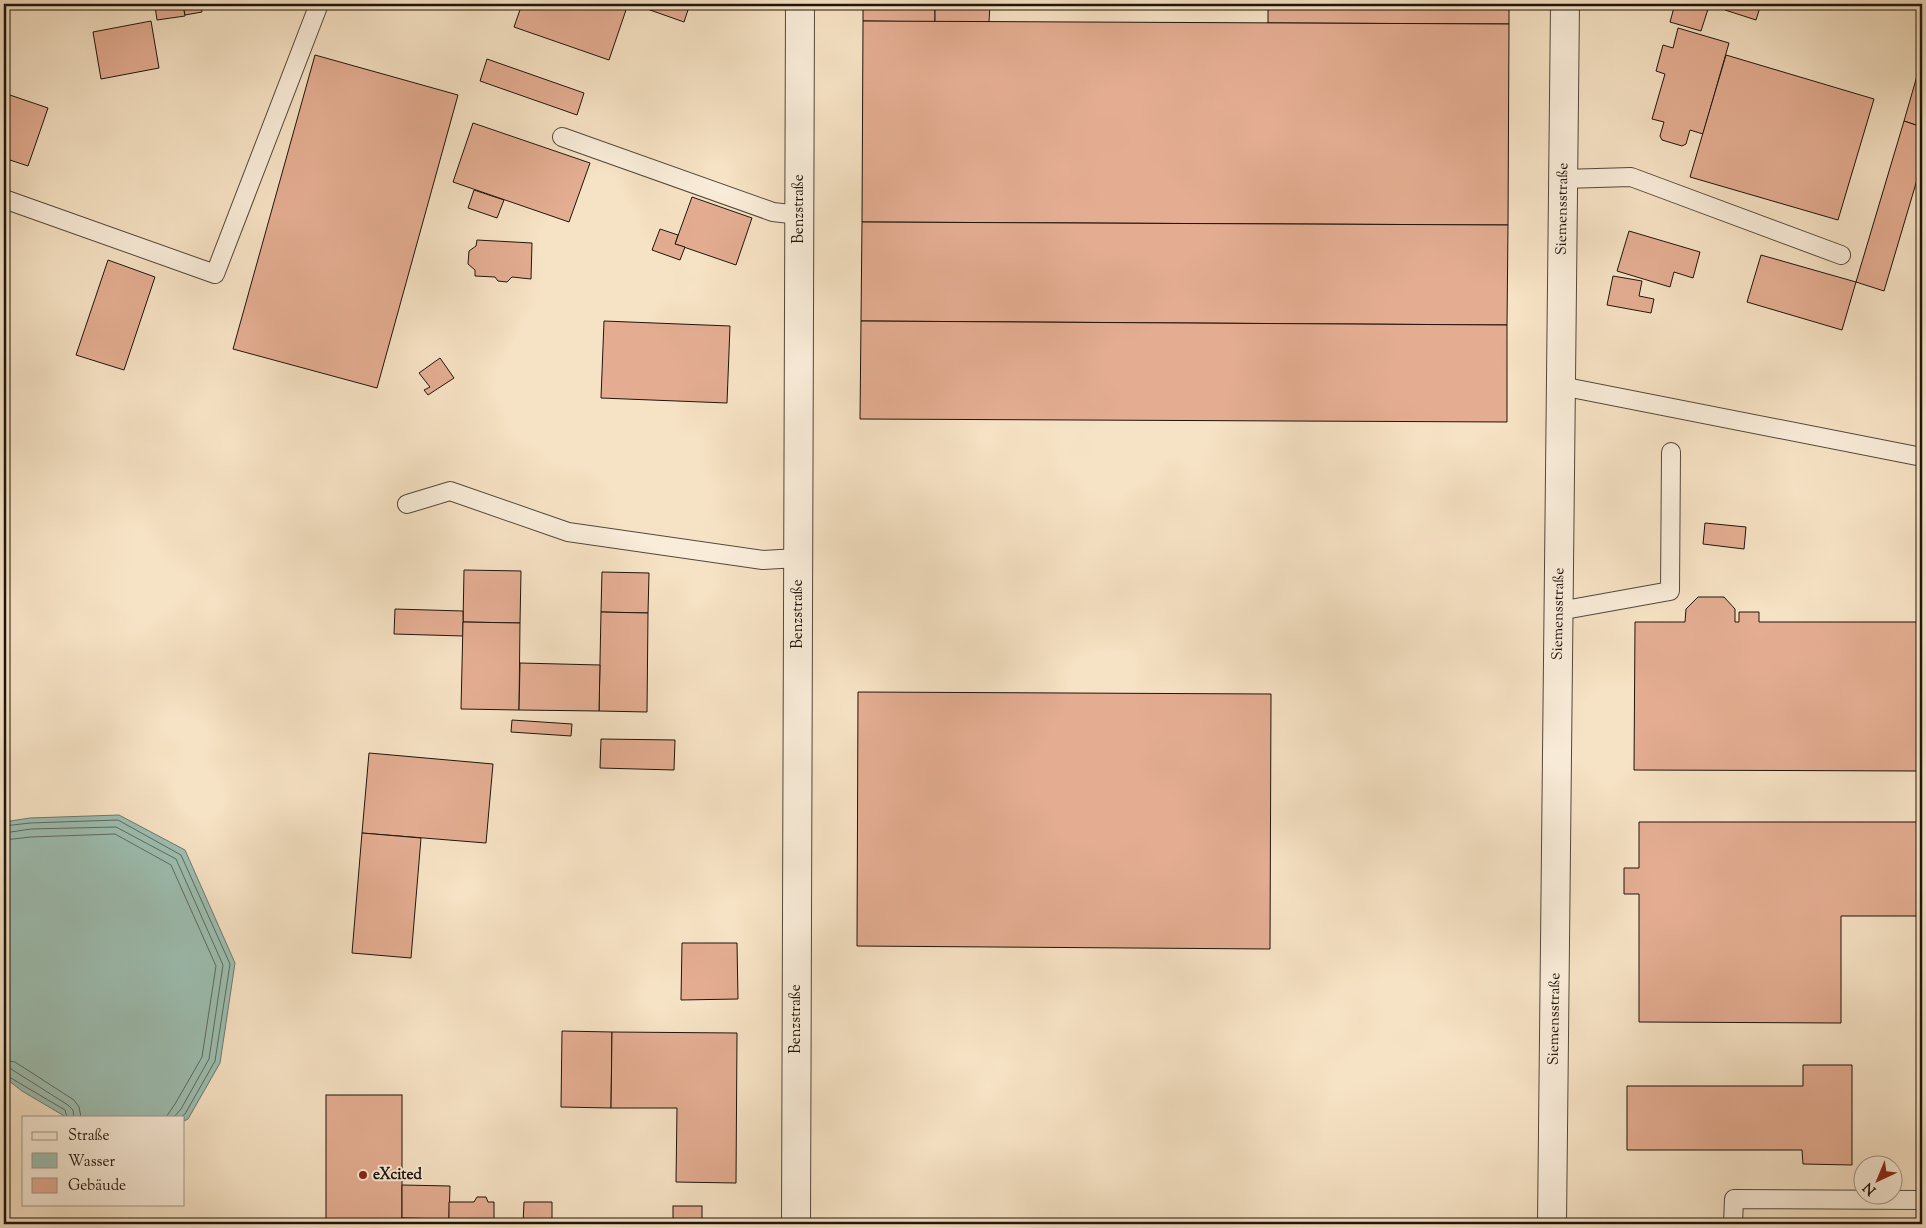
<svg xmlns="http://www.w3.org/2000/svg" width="1926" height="1228" font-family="'Sorts Mill Goudy',serif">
  <rect width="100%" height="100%" fill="#f6e2c4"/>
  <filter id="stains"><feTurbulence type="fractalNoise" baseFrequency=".004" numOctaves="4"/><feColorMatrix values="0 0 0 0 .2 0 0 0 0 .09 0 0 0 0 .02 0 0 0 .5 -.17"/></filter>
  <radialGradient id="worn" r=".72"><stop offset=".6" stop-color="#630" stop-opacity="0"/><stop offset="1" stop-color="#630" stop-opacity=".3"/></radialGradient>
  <polygon fill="#9dbeb1" stroke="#6a7a6f" points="119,815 185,850 235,963 220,1063 188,1119 184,1121 184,1117 66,1117 22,1091 4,1077 4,822 30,818"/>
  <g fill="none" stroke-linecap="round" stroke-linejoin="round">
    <g stroke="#5e6a5e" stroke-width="1">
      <polyline points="4,826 30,823 118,820 181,855 230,964 215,1061 185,1114 181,1117"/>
      <polyline points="4,833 31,829 116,827 176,859 223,965 209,1059 181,1109 174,1117"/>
      <polyline points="4,840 31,837 115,834 171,865 216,966 202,1057 175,1104 166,1117"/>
      <polyline points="4,1060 15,1062 74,1100 79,1107 81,1117"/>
      <polyline points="4,1067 11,1069 68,1105 73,1110 74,1117"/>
      <polyline points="4,1074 65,1110 67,1117"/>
    </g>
  </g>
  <g fill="#e4ad92" stroke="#1e150c">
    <polygon points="171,4 183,4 185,16 157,20 155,6"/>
    <polygon points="183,4 201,4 202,12 185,15"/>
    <polygon points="522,4 628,4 609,60 514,27"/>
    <polygon points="633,4 690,4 684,22"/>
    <polygon points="863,4 935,4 935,22 863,21"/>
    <polygon points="935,4 990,4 989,22 935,22"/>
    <polygon points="1268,4 1509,4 1509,24 1268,23"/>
    <polygon points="1675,4 1709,6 1701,31 1670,22"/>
    <polygon points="1726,4 1761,4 1756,20 1725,10"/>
    <polygon points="151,21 159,68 101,79 93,32"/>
    <polygon points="863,21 1509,24 1508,225 862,222"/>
    <polygon points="1678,28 1729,43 1703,134 1690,130 1686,144 1682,146 1662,140 1660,136 1664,122 1652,119 1665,74 1656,71 1663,45 1673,48"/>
    <polygon points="315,55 458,95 377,388 233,349"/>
    <polygon points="1726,55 1874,99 1838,220 1690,177"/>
    <polygon points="487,59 584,93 577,115 480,81"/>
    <polygon points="1919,69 1922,69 1922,127 1904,121"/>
    <polygon points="4,93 48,108 28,166 4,158"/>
    <polygon points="1904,121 1922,127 1922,163 1884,291 1856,282"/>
    <polygon points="473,123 590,163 569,222 453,182"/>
    <polygon points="474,190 504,200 497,218 468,208"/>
    <polygon points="692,197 752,218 736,265 675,244"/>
    <polygon points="862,222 1508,225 1507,325 861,321"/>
    <polygon points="660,229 678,235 675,244 685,247 680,260 652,250"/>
    <polygon points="1629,231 1700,252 1693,278 1674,272 1670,287 1617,271"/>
    <polygon points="477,240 532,243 531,279 512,277 507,282 498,281 495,277 475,276 475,270 468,264 469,251 476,246"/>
    <polygon points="1761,255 1856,282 1842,330 1747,302"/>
    <polygon points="108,260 155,277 124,370 76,355"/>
    <polygon points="1613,276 1642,281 1639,296 1654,299 1651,313 1607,305"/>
    <polygon points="604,321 730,326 727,403 601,398"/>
    <polygon points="861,321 1507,325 1507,422 860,419"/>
    <polygon points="440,358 454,378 428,395 424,390 430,387 419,373"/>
    <polygon points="1705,523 1746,527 1744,549 1703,544"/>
    <polygon points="464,570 521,571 520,623 463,622"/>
    <polygon points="602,572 649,573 648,613 601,612"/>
    <polygon points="1698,597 1724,597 1735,609 1735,622 1739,622 1739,612 1759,612 1759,622 1922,622 1922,771 1634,770 1635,622 1685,622 1686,609"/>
    <polygon points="395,609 463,611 463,636 394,634"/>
    <polygon points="601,612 648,613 647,712 599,711"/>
    <polygon points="463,622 520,623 519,710 461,709"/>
    <polygon points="520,663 600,665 599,711 519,710"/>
    <polygon points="858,692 1271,694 1270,949 857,946"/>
    <polygon points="512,720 572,724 571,736 511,732"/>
    <polygon points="601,739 675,740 674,770 600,768"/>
    <polygon points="369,753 493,764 486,843 362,833"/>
    <polygon points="1639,822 1922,822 1922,916 1841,916 1841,1023 1639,1022 1639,894 1624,894 1624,868 1639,868"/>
    <polygon points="362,833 421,838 411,958 352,953"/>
    <polygon points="682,943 737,943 738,999 681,1000"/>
    <polygon points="562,1031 612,1032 611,1108 561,1107"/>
    <polygon points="612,1032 737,1033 736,1183 676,1182 677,1108 611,1108"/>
    <polygon points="1803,1065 1852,1065 1852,1165 1803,1164 1802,1150 1627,1150 1627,1086 1803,1086"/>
    <rect x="326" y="1095" width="76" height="129"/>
    <polygon points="402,1185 450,1186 449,1219 402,1218"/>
    <polygon points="477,1197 486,1197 488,1202 494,1202 494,1224 449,1224 449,1202 474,1202"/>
    <polygon points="524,1202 552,1202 552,1224 523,1224"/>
    <rect x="673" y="1206" width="29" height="18"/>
  </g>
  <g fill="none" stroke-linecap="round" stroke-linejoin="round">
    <g stroke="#54483a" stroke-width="20">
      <g id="service">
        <polyline points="562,137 773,212 799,215"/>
        <polyline points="1563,179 1631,177 1841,255"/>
        <polyline points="4,199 215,274 319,4"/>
        <polyline points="1561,386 1922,457"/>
        <polyline points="407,504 450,491 568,532 763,560 798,558"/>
        <polyline points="1559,611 1670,591 1671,452"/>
        <polyline points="1733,1224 1734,1199 1922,1200"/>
      </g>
    </g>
    <g stroke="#54483a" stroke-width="30">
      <g id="minor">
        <polyline points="796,1224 800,4"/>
        <polyline points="1552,1224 1565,4"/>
      </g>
    </g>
    <use href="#service" stroke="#f9ecd9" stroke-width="18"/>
    <use href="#minor" stroke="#f9ecd9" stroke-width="28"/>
  </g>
  <circle fill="#8f2418" stroke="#f9ecd9" stroke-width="2" cx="363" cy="1175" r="5"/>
  <g text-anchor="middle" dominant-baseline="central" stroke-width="4" stroke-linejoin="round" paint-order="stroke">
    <g font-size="15" fill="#1e150c" stroke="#f9ecd9">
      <text transform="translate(799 209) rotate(-90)">Benzstraße</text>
      <text transform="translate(1563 209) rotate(-89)">Siemensstraße</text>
      <text transform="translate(798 614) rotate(-90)">Benzstraße</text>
      <text transform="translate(1559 614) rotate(-89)">Siemensstraße</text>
      <text transform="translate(796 1019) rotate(-90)">Benzstraße</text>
      <text transform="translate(1555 1019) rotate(-89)">Siemensstraße</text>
    </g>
    <g font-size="15" font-weight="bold" fill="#1e150c" stroke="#f9ecd9" text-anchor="start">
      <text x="373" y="1175">eXcited</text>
    </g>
  </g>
  <rect width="1926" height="1228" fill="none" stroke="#f6e2c4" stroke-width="20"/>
  <rect x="5" y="5" width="1916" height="1218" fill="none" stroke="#1e150c" stroke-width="2.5"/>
  <rect x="10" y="10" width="1906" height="1208" fill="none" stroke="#1e150c"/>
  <rect x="22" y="1116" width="162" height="90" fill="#f9ecd9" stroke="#a19687"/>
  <rect x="32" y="1132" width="25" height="8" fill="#f9ecd9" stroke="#a19687"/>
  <text x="68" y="1140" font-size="15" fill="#1e150c">Straße</text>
  <rect x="32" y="1153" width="25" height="15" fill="#9dbeb1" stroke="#a19687"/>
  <text x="68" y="1166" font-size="15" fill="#1e150c">Wasser</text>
  <rect x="32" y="1178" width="25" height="15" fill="#e4ad92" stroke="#a19687"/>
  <text x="68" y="1190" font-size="15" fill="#1e150c">Gebäude</text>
  <g transform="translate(1878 1180) rotate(224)"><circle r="24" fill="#f9ecd9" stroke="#a19687"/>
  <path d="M0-4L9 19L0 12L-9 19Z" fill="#8f2418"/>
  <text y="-8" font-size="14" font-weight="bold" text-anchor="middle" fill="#1e150c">N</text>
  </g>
  <rect width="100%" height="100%" filter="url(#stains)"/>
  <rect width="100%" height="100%" fill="url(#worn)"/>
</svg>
